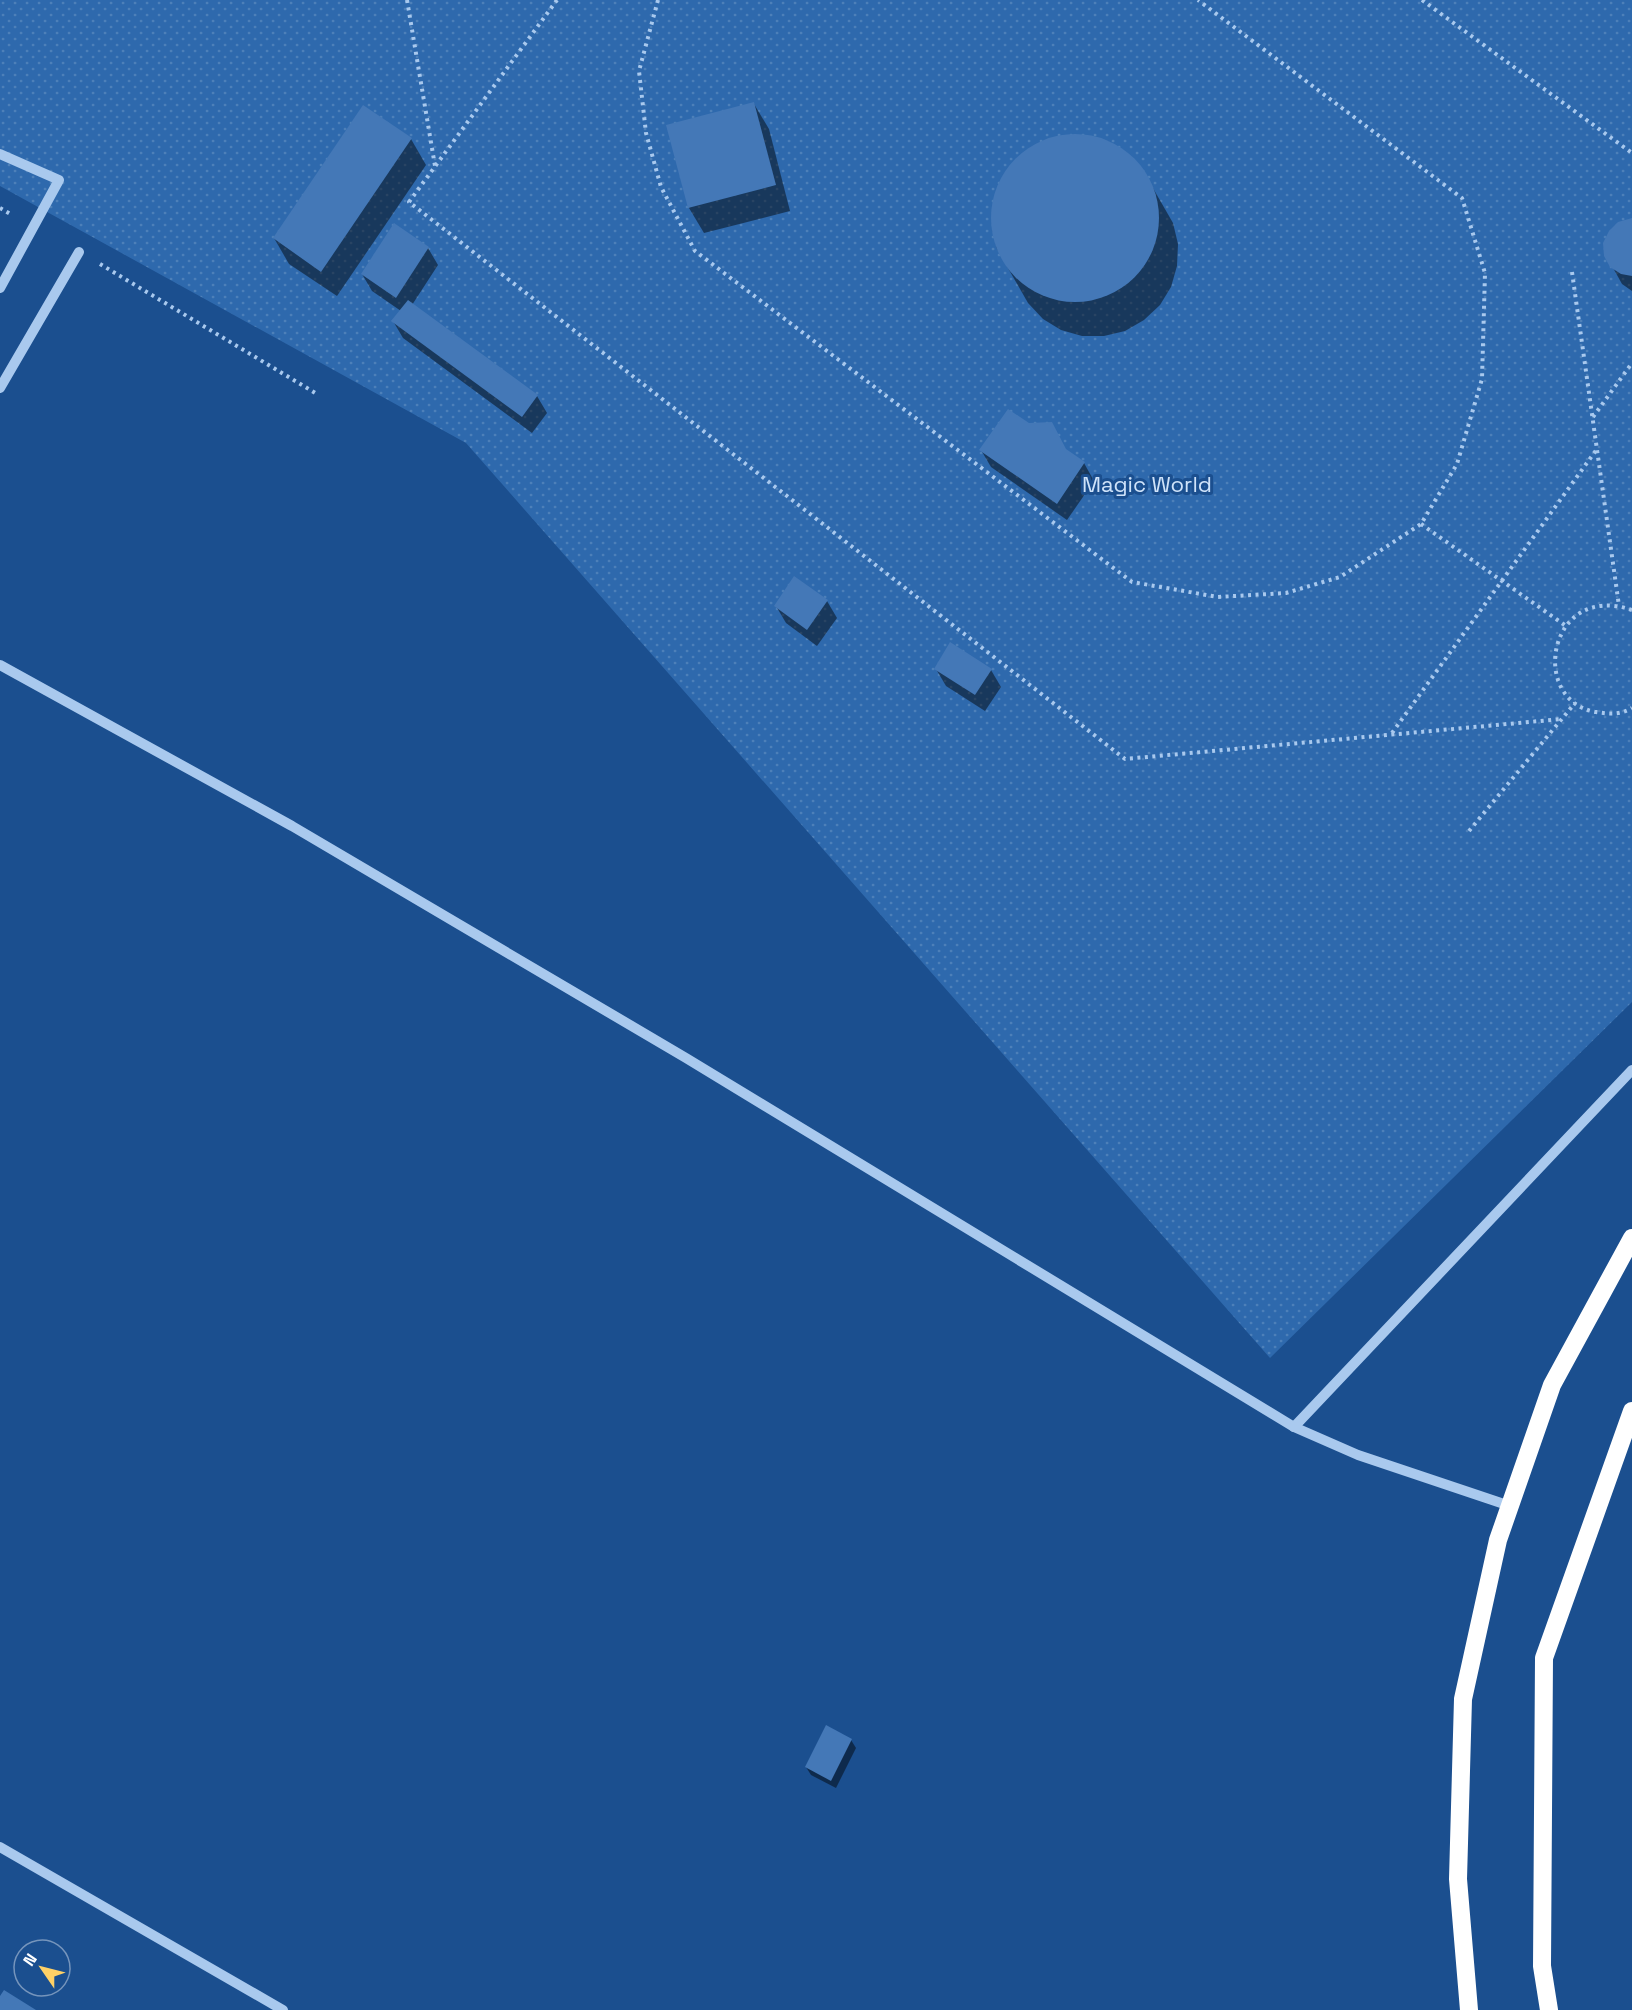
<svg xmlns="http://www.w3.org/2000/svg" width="1632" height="2010" font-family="'Space Grotesk',sans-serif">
  <defs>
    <pattern id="park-dots" width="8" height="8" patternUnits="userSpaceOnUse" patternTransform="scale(1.5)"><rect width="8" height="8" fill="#2e69ad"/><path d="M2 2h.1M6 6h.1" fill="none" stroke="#4d80b9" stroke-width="1.8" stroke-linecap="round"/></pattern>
  </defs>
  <rect width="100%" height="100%" fill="#1b4f8f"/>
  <polygon fill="url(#park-dots)" points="0,0 1632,0 1632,1002 1270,1358 466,443 0,186"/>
  <g fill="#0007">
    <polygon points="754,104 769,129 790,211 704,233 689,208"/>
    <polygon points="1066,136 1088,136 1109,142 1127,153 1142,169 1173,223 1178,244 1177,266 1171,287 1160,305 1144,320 1125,331 1104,336 1082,336 1061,330 1043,319 1028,303 997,249 992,228 993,206 999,185 1010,166 1026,151 1045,141"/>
    <polygon points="411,139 426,165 337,296 289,264 274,238"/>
    <polygon points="1632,220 1632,291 1622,284 1612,266"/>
    <polygon points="428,248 438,265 412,305 537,396 547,413 532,433 403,338 393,321 401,311 372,291 362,274"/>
    <polygon points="1029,425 1084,463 1094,481 1067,520 991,467 981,450"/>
    <polygon points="827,601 837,618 817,646 786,623 776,606"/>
    <polygon points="936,669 991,670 1001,687 985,711 946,686"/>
    <polygon points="851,1740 856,1748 836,1788 811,1775 806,1767"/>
  </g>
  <g fill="#4478b7">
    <polygon points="754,102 776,185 688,208 666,125"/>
    <polygon points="363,105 412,138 321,272 273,238"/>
    <circle cx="1075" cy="218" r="84"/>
    <polygon points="1632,218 1632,276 1621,274 1610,267 1604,256 1603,243 1609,231 1618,222"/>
    <polygon points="394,223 429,247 396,298 361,274"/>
    <polygon points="408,300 538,395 522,417 391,321"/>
    <polygon points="1008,409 1029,423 1052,422 1066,449 1085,462 1057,504 979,450"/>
    <polygon points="794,576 828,600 807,630 774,606"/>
    <polygon points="950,642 992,669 975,695 934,669"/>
    <polygon points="826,1725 852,1739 831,1781 805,1767"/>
    <polygon points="4,1990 36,2010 0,2010 0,1996"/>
  </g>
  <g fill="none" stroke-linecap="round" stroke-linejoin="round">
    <g stroke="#a9c9ee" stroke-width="4" stroke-dasharray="3 4.5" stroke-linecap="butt">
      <polyline points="407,0 435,166"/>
      <polyline points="557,0 409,202 1125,759 1562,719"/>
      <polyline points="658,0 639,71 646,133 661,187 695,251 1132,582 1218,597 1286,593 1340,577 1421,524 1457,464 1482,379 1485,273 1462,198 1198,0"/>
      <polyline points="1422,0 1632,153"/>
      <polyline points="0,208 12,215"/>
      <polyline points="100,264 317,394"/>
      <polyline points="1572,272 1619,606"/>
      <polyline points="1593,417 1632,363"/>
      <polyline points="1421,524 1566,626"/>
      <path d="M1632,610C1548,581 1528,701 1596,712C1609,714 1620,715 1632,708"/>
      <polyline points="1392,733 1597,449"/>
      <polyline points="1469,831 1575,703"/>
    </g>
    <g stroke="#a9c9ee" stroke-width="10">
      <polyline points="0,154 59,180 0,288"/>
      <polyline points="0,388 79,252"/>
      <polyline points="0,665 292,826 686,1058 1294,1427 1358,1455 1510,1506"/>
      <polyline points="1294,1427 1632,1070"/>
      <polyline points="0,1847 283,2010"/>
    </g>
    <g stroke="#fff" stroke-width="18">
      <polyline points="1469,2010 1458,1879 1463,1699 1498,1540 1552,1385 1632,1238"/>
      <polyline points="1549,2010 1542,1966 1544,1658 1632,1411"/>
    </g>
  </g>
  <g text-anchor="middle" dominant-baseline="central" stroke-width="6" stroke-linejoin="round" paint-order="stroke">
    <g font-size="22" fill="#cfe3fa" stroke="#1b4f8f">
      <text x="1147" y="484">Magic World</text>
    </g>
  </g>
  <g transform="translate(42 1968) rotate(305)"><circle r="28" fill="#1b4f8f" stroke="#7695bc" stroke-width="1.5"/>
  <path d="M0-4.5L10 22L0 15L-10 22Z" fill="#ffd166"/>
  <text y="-9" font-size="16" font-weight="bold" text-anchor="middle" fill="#ffffff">N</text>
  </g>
</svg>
